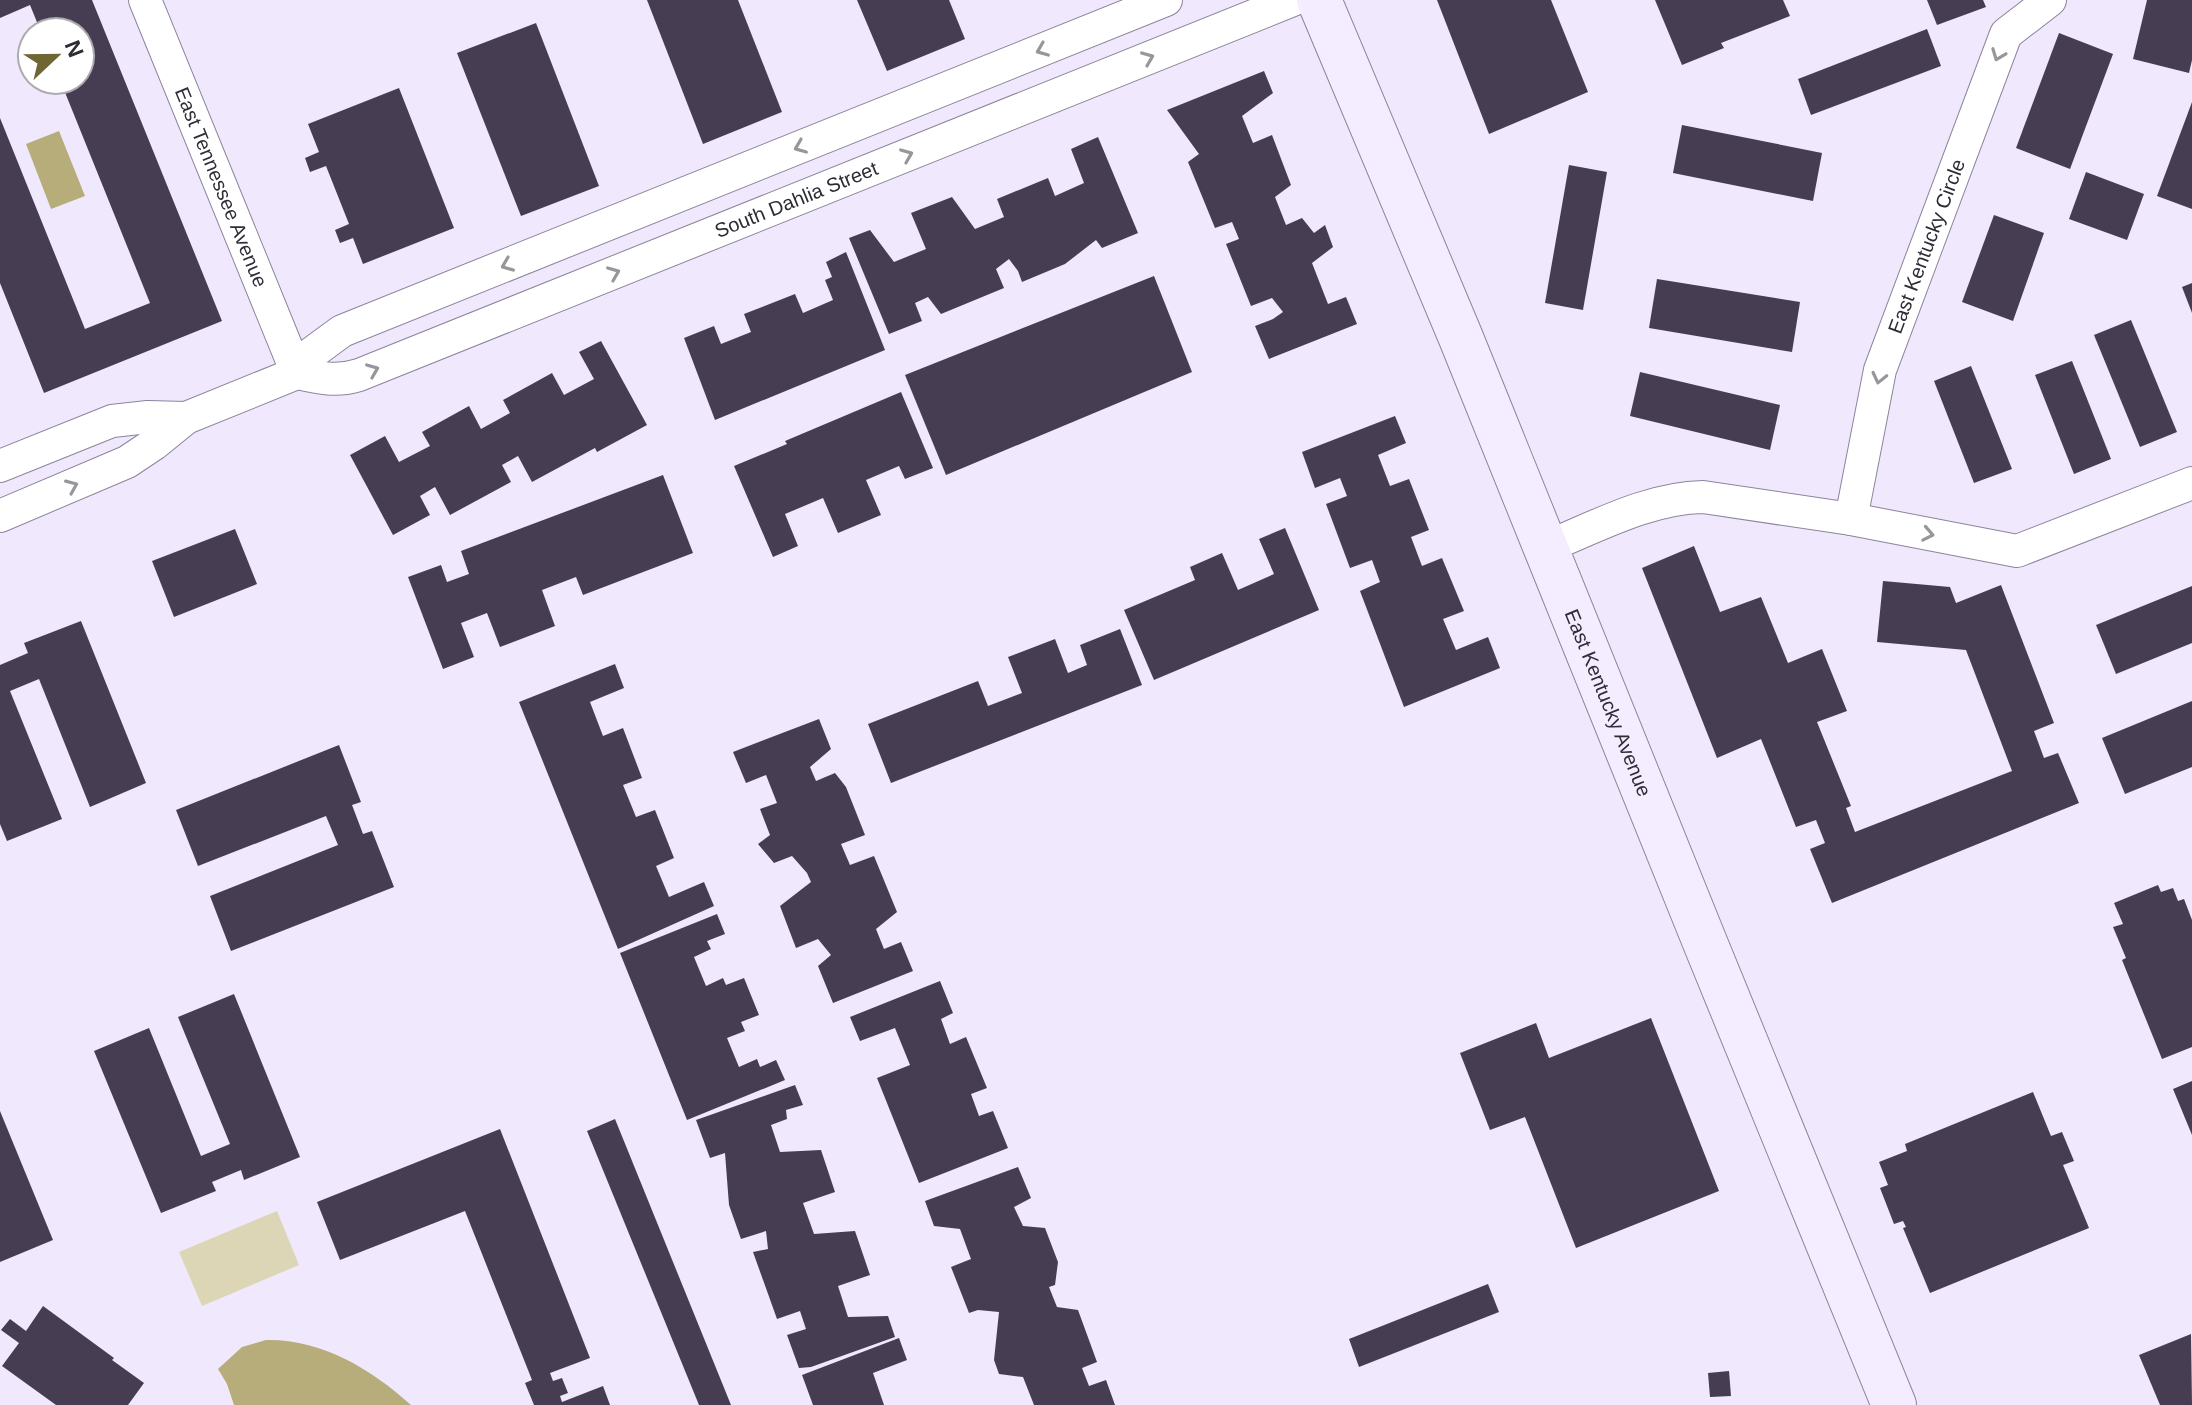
<svg xmlns="http://www.w3.org/2000/svg" width="2192" height="1405" font-family="Helvetica,sans-serif">
  <rect width="100%" height="100%" fill="#f0e8fd"/>
  <polygon fill="#dcd6b7" points="277,1211 299,1265 202,1306 179,1252"/>
  <g fill="#b6ad7b">
    <polygon points="59,131 85,196 51,209 26,144"/>
    <path d="M266,1340C322,1339 371,1369 411,1405H234L227,1384L218,1369L242,1347Z"/>
  </g>
  <g fill="#463d52">
    <polygon points="0,0 92,0 222,321 44,393 0,283 0,118 85,329 150,303 60,80 80,80 80,32 41,32 30,5 0,18"/>
    <polygon points="647,0 738,0 782,112 703,144"/>
    <polygon points="857,0 949,0 965,39 887,71"/>
    <polygon points="1437,0 1551,0 1588,92 1489,134"/>
    <polygon points="1655,0 1783,0 1790,16 1721,43 1724,48 1682,65"/>
    <polygon points="1927,0 1983,0 1986,7 1937,25"/>
    <polygon points="2147,0 2192,0 2192,60 2189,73 2133,59"/>
    <polygon points="536,23 599,186 521,216 457,53"/>
    <polygon points="1927,29 1941,66 1811,115 1798,79"/>
    <polygon points="2059,33 2113,54 2070,169 2016,148"/>
    <polygon points="1264,71 1273,93 1242,116 1253,143 1272,135 1291,185 1275,197 1286,225 1302,218 1314,233 1325,225 1333,247 1312,263 1328,304 1346,297 1357,324 1269,359 1255,326 1273,319 1283,312 1272,298 1251,306 1226,244 1239,239 1232,222 1215,228 1188,162 1199,154 1167,110"/>
    <polygon points="399,88 454,228 363,264 353,238 340,243 335,230 349,224 326,166 310,172 305,158 319,152 308,124"/>
    <polygon points="2192,102 2192,209 2157,196"/>
    <polygon points="1682,125 1822,153 1813,201 1673,173"/>
    <polygon points="1098,137 1138,233 1102,248 1096,240 1065,264 1022,282 1018,271 1009,259 996,269 1004,288 941,314 928,297 915,303 922,321 889,334 849,238 870,230 894,262 926,249 911,213 952,197 975,229 1004,217 997,199 1048,178 1055,196 1084,183 1071,149"/>
    <polygon points="1569,165 1607,172 1583,310 1545,303"/>
    <polygon points="2086,172 2144,194 2127,240 2069,219"/>
    <polygon points="1994,215 2044,233 2013,321 1962,302"/>
    <polygon points="846,252 885,350 715,420 684,338 714,326 721,344 751,332 744,314 795,294 803,313 833,300 825,280 832,277 826,262"/>
    <polygon points="1154,276 1192,372 946,475 905,375"/>
    <polygon points="1657,279 1800,302 1792,352 1649,328"/>
    <polygon points="2192,283 2192,313 2182,287"/>
    <polygon points="2131,320 2177,432 2140,447 2094,335"/>
    <polygon points="601,341 647,425 597,452 595,448 532,482 518,456 502,465 511,482 450,515 435,487 420,496 430,515 393,535 350,455 385,436 399,462 430,446 422,432 469,406 481,429 510,413 503,400 552,373 564,395 594,379 579,352"/>
    <polygon points="2072,361 2111,459 2074,474 2035,375"/>
    <polygon points="1971,366 2012,469 1974,483 1934,381"/>
    <polygon points="1640,372 1780,405 1770,450 1630,416"/>
    <polygon points="901,392 933,468 905,479 899,466 866,480 881,515 838,533 823,498 785,514 798,546 773,557 734,466 787,444 785,441"/>
    <polygon points="1395,416 1406,443 1378,455 1390,486 1409,479 1429,530 1411,537 1422,566 1442,558 1464,611 1443,619 1456,650 1488,637 1500,668 1404,707 1360,591 1380,582 1372,560 1350,568 1326,504 1347,496 1340,478 1315,488 1302,452"/>
    <polygon points="663,475 693,553 583,595 576,577 542,590 555,626 500,647 487,613 461,623 474,657 443,669 408,577 441,565 447,582 469,574 461,551"/>
    <polygon points="1285,528 1319,610 1154,680 1124,610 1195,580 1190,567 1222,553 1238,590 1274,574 1259,539"/>
    <polygon points="235,529 257,584 174,617 152,561"/>
    <polygon points="1694,546 1720,612 1761,597 1788,663 1822,649 1847,711 1817,722 1851,806 1846,808 1855,832 2012,771 1966,650 1877,642 1883,581 1950,587 1956,603 2001,585 2054,723 2034,731 2044,758 2058,753 2079,803 1832,903 1810,849 1825,843 1816,820 1796,827 1761,739 1717,758 1642,568"/>
    <polygon points="2192,586 2192,643 2116,674 2096,625"/>
    <polygon points="81,621 146,783 90,807 39,679 10,691 62,819 7,841 0,824 0,665 28,653 24,643"/>
    <polygon points="1120,629 1142,685 891,783 868,724 978,681 988,706 1022,693 1008,657 1055,639 1068,673 1087,665 1080,645"/>
    <polygon points="615,664 624,688 590,702 603,736 623,728 642,778 623,785 636,817 655,810 674,858 656,866 669,897 704,882 714,906 618,949 519,702"/>
    <polygon points="2192,701 2192,767 2125,794 2102,738"/>
    <polygon points="819,719 831,749 810,767 816,781 835,773 846,787 865,835 841,844 850,865 874,856 897,912 876,929 884,949 901,942 913,971 833,1003 818,966 831,955 818,939 796,948 780,906 811,882 807,873 792,856 774,863 758,844 770,835 760,809 777,803 766,775 746,783 733,752"/>
    <polygon points="339,745 361,802 352,805 363,834 372,831 394,887 231,951 210,896 338,845 326,816 198,866 176,810"/>
    <polygon points="2158,885 2161,892 2173,888 2178,901 2184,899 2192,920 2192,1047 2162,1059 2122,960 2126,958 2113,927 2123,924 2114,903"/>
    <polygon points="717,914 725,934 707,941 711,949 694,957 706,986 723,978 726,985 744,978 759,1015 741,1022 745,1031 727,1038 739,1067 757,1059 760,1067 776,1060 785,1080 687,1120 620,953"/>
    <polygon points="940,981 953,1013 941,1019 950,1044 966,1037 987,1088 971,1094 979,1116 993,1111 1008,1148 919,1183 877,1078 910,1065 895,1028 860,1041 850,1017"/>
    <polygon points="234,994 300,1157 244,1180 241,1170 212,1182 216,1191 161,1213 94,1051 149,1028 201,1156 230,1144 178,1017"/>
    <polygon points="1651,1018 1719,1191 1576,1248 1525,1117 1490,1130 1460,1053 1536,1023 1549,1058"/>
    <polygon points="2192,1081 2192,1135 2173,1089"/>
    <polygon points="795,1085 803,1105 786,1110 787,1119 771,1125 780,1152 821,1150 835,1192 803,1203 814,1234 855,1231 870,1275 838,1286 848,1317 888,1316 895,1337 811,1367 799,1368 787,1335 806,1329 800,1311 777,1319 753,1252 768,1249 766,1231 741,1239 729,1205 725,1153 710,1158 696,1120"/>
    <polygon points="2033,1092 2051,1136 2062,1132 2074,1161 2063,1165 2089,1228 1930,1293 1903,1228 1906,1227 1903,1221 1894,1224 1880,1188 1888,1185 1879,1162 1907,1151 1905,1144"/>
    <polygon points="0,1111 53,1240 0,1262"/>
    <polygon points="615,1119 731,1405 699,1405 587,1131"/>
    <polygon points="500,1129 590,1358 550,1373 553,1381 562,1378 568,1393 560,1396 562,1402 603,1386 610,1405 534,1405 525,1383 532,1380 465,1211 340,1260 317,1202"/>
    <polygon points="1018,1167 1031,1198 1014,1207 1023,1226 1045,1228 1058,1262 1055,1285 1049,1287 1057,1307 1078,1310 1097,1362 1082,1368 1089,1386 1106,1380 1115,1405 1034,1405 1023,1377 999,1374 994,1360 999,1312 978,1310 969,1313 951,1267 971,1259 960,1229 934,1226 925,1201"/>
    <polygon points="1488,1284 1499,1312 1359,1367 1349,1339"/>
    <polygon points="43,1306 114,1358 112,1360 144,1383 128,1405 56,1405 2,1366 19,1343 1,1330 10,1319 26,1331"/>
    <polygon points="2191,1334 2192,1405 2160,1405 2139,1355"/>
    <polygon points="899,1338 907,1360 873,1373 884,1405 813,1405 802,1375"/>
    <polygon points="1729,1371 1731,1396 1710,1397 1708,1373"/>
  </g>
  <g fill="none" stroke-linecap="round" stroke-linejoin="round">
    <g stroke="#8d849c" stroke-width="34">
      <g id="street">
        <path id="s1" d="M145,0L297,373"/>
        <path id="s2" d="M297,373C319,378 337,382 359,375L1293,0"/>
        <polyline points="0,466 112,421 148,417 186,418"/>
        <polyline points="0,516 127,462 154,444 186,418 297,373 312,353 342,331 1166,0"/>
        <path id="s3" d="M1851,519L1880,370L2006,34L2050,0"/>
        <path d="M1546,547C1596,527 1648,498 1703,497L1851,519L2017,551L2192,483"/>
      </g>
    </g>
    <g stroke="#8d849c" stroke-width="46">
      <g id="secondary">
        <path id="s4" d="M1319,0L1461,338L1704,940L1894,1405"/>
      </g>
    </g>
    <use href="#street" stroke="#fff" stroke-width="32"/>
    <use href="#secondary" stroke="#f4ecff" stroke-width="44"/>
  </g>
  <defs><path id="oneway-chevron" d="M-2-3.5L2.5 0L-2 3.5" fill="none" stroke-width="1.6" stroke-linecap="round" stroke-linejoin="round" transform="scale(2)"/></defs>
  <g stroke="#98969a">
    <use href="#oneway-chevron" transform="translate(1042 50) rotate(158)"/>
    <use href="#oneway-chevron" transform="translate(1998 55) rotate(111)"/>
    <use href="#oneway-chevron" transform="translate(1148 58) rotate(-22)"/>
    <use href="#oneway-chevron" transform="translate(800 147) rotate(158)"/>
    <use href="#oneway-chevron" transform="translate(907 155) rotate(-22)"/>
    <use href="#oneway-chevron" transform="translate(507 265) rotate(158)"/>
    <use href="#oneway-chevron" transform="translate(614 273) rotate(-22)"/>
    <use href="#oneway-chevron" transform="translate(373 370) rotate(-22)"/>
    <use href="#oneway-chevron" transform="translate(1879 378) rotate(103)"/>
    <use href="#oneway-chevron" transform="translate(72 486) rotate(-23)"/>
    <use href="#oneway-chevron" transform="translate(1928 534) rotate(11)"/>
  </g>
  <g text-anchor="middle" dominant-baseline="central" stroke-width="8" stroke-linejoin="round" paint-order="stroke">
    <g font-size="20" fill="#302c36" stroke="#fff">
      <text stroke="none"><textPath href="#s1" startOffset="202">East Tennessee Avenue</textPath></text>
      <text stroke="none"><textPath href="#s2" startOffset="534">South Dahlia Street</textPath></text>
      <text stroke="none"><textPath href="#s3" startOffset="284">East Kentucky Circle</textPath></text>
      <text stroke="none"><textPath href="#s4" startOffset="760">East Kentucky Avenue</textPath></text>
    </g>
  </g>
  <g transform="translate(56 56) rotate(68)"><circle r="38" fill="#ffffff" stroke="#acabaf" stroke-width="2"/>
  <path d="M0-6L14 30L0 20L-14 30Z" fill="#706633"/>
  <text y="-12" font-size="22" font-weight="bold" text-anchor="middle" fill="#302c36">N</text>
  </g>
</svg>
